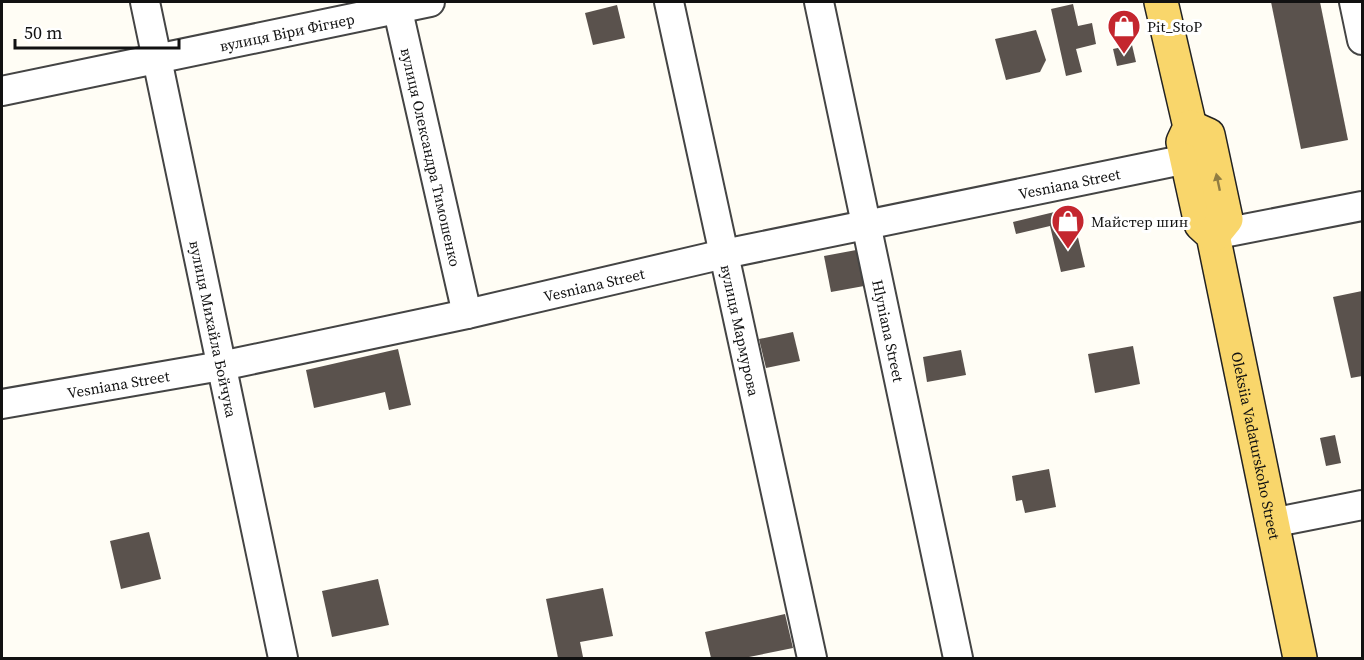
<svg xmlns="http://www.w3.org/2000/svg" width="1364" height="660" font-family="'Source Serif 4',serif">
  <rect width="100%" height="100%" fill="#fffdf5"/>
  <g fill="#5a524d">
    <polygon points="1271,2 1320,2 1348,140 1301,149"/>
    <polygon points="1073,4 1078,26 1092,23 1096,44 1076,49 1082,72 1066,76 1051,9"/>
    <polygon points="617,5 625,38 593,45 585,13"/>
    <polygon points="1036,30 1046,60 1040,72 1006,80 995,39"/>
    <polygon points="1132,45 1136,62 1117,66 1113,49"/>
    <polygon points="1071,208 1085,267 1061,272 1050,226 1016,234 1013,222"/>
    <polygon points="867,248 875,284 831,292 824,256"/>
    <polygon points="1362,291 1362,376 1351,378 1333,297"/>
    <polygon points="793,332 800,361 766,368 759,339"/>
    <polygon points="1133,346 1140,384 1095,393 1088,354"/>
    <polygon points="398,349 411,405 389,410 385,392 314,408 306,370"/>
    <polygon points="961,350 966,375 927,382 923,357"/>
    <polygon points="1335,435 1341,463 1326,466 1320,438"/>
    <polygon points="1049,469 1056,507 1025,513 1022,500 1016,501 1012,476"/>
    <polygon points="149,532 161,579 121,589 110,541"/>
    <polygon points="378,579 389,625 332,637 322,591"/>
    <polygon points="603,588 613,636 580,642 583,657 558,658 546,599"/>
    <polygon points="785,614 793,648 744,658 711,658 705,632"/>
  </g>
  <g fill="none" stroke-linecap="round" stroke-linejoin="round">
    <g stroke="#444" stroke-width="32">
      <g id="minor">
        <path id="s1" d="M145,2L283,658"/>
        <path id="s2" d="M396,2L467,314"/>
        <path id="s3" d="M669,2L812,658"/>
        <path id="s4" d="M819,2L958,658"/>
        <polyline points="1354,2 1362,40"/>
        <path id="s5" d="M2,91L430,2"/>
        <polyline points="1213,235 1362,206"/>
        <path id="s6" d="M2,404L221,366L467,314L724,254L1187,159"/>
        <polyline points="1271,523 1362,505"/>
      </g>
    </g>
    <g stroke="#222" stroke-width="36">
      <g id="major">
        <path id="s7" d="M1161,2L1190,127L1183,142L1201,224L1213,235L1300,658"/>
        <polyline points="1190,127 1208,135 1226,219 1213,235"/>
      </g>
    </g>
    <use href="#minor" stroke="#fff" stroke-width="28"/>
    <use href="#major" stroke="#f9d66b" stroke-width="33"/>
  </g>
  <defs><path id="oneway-solid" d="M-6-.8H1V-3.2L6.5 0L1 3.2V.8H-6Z" transform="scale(1.5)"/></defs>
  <use fill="#917d42" href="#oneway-solid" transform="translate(1218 182) rotate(-102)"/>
  <defs>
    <g id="shop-pin" transform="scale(1.725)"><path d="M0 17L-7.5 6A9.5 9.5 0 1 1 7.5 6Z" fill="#c4262e" stroke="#fff"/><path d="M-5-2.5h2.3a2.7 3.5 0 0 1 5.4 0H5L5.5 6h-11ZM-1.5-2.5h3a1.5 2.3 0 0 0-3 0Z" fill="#fff"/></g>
  </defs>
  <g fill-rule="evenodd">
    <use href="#shop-pin" x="1124" y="26"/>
    <use href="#shop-pin" x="1068" y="221"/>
  </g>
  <g text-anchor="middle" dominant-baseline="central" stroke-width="6" stroke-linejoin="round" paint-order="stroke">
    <g font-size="15" fill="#111" stroke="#fff" text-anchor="start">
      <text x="1147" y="26">Pit_StoP</text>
      <text x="1091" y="221">Майстер шин</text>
    </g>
    <g font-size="15" fill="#111" stroke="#fff">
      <text stroke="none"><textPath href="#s5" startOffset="291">вулиця Віри Фігнер</textPath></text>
      <text stroke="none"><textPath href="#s2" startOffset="159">вулиця Олександра Тимошенко</textPath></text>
      <text stroke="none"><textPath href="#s6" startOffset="1090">Vesniana Street</textPath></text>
      <text stroke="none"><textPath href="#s6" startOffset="604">Vesniana Street</textPath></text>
      <text stroke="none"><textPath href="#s1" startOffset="334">вулиця Михайла Бойчука</textPath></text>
      <text stroke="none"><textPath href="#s3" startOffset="336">вулиця Мармурова</textPath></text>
      <text stroke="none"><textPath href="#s4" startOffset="336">Hlyniana Street</textPath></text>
      <text stroke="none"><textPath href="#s6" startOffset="118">Vesniana Street</textPath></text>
      <text stroke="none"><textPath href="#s7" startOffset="460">Oleksiia Vadaturskoho Street</textPath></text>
    </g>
  </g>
  <rect width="1364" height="660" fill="none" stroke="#111111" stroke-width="6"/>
  <path d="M15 39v9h164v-9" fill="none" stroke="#111111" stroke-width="3"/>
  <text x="24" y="39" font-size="18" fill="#111111" stroke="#ffffff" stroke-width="4.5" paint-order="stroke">50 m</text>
</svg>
